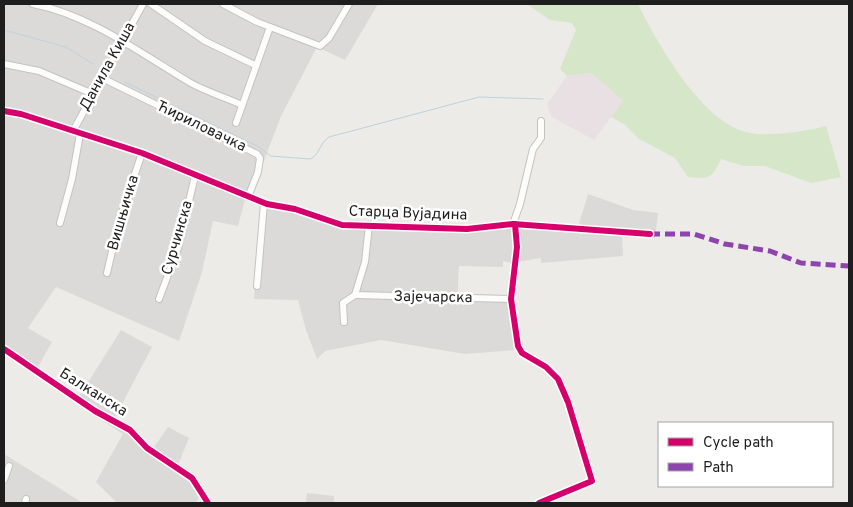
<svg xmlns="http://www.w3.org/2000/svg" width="853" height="507" font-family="Overpass,sans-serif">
  <rect width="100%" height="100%" fill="#ecebe7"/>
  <g fill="#dbdad8">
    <polygon points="4,4 378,4 345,60 317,47 281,116 251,195 346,227 477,226 515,222 545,222 578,227 588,194 633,210 658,213 655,238 622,237 623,256 541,263 541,258 511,263 503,261 503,267 459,266 457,300 509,301 515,350 465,354 381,340 325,351 317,359 306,330 298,300 254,299 261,205 245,199 238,226 213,221 202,272 179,341 56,287 28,328 52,342 34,374 4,352"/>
    <polygon points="121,330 152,347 112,423 129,432 150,453 168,427 189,438 175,472 194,486 199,498 195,503 117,503 96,482 123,434 75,403"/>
    <polygon points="4,454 83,503 4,503"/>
    <polygon points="307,493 334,496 334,503 306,503"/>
  </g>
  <polygon fill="#e9e0e4" points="591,73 623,101 594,140 552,117 547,104 567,76"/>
  <path fill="#d5e7c8" d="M527,4H638C658,44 702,124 750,133C771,137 806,131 826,126L841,177L811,183L765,166H743L721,159C712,179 709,179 688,177L675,158L639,139L624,124L611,117L623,101L591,73L567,76L560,69L576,30L572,23L550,20Z"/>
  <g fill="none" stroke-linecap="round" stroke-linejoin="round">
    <g stroke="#bdd2dc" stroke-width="1">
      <polyline points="4,30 66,47 93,64"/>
      <path d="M125,82L257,146L271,156L310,159C319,156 319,144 329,137L479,97L543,99"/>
    </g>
    <g stroke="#c3c3c1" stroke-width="8">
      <g id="minor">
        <path d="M33,4C90,15 140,53 189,82C206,92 225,97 242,105"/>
        <polyline points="151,4 205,41 255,65"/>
        <polyline points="223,4 257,22 320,46 329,38 349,4"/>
        <polyline points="4,64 39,71 93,94"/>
        <polyline points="102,78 257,154 260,158 258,172 248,197"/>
        <polyline points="4,111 21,114 142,153 267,204 295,209 342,225 467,229 513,224 650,234"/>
        <polyline points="236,123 270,27"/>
        <polyline points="73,131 143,4"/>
        <polyline points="60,223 72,179 80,134"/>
        <polyline points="513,224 520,204 533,149 541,138 541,121"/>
        <polyline points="515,224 517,247 511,299 518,346 522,353 546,367 558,379 568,402 592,481 539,503"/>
        <polyline points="107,273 119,221 142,153"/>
        <polyline points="257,286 264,203"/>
        <polyline points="355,295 511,299"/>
        <polyline points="159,299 178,248 195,176"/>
        <polyline points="344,322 343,303 355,295 365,262 369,225"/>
        <polyline points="4,349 95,411 130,430 147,448 192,478 208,503"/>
        <polyline points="4,480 9,466"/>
        <polyline points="25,503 26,499"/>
      </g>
    </g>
    <use href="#minor" stroke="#fcfcfb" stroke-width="6"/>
    <polyline stroke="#8e44ad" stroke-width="5" stroke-dasharray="10 5" stroke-linecap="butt" points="650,234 694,234 725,244 770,251 801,263 849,266"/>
    <g stroke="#fff" stroke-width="9">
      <g id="cycleway">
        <polyline points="4,111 21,114 142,153 267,204 295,209 342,225 467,229 513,224 650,234"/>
        <polyline points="515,224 517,247 511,299 518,346 522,353 546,367 558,379 568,402 592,481 539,503"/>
        <polyline points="4,349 95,411 130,430 147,448 192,478 208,503"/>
      </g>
    </g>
    <use href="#cycleway" stroke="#d6006c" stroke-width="6"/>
  </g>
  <g text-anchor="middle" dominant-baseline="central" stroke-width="5" stroke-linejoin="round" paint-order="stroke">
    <g font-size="15" fill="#1e1e1e" stroke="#fff">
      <text transform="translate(108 67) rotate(-61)">Данила Киша</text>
      <text transform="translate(201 127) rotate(26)">Ћириловачка</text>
      <text transform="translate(124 213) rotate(-74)">Вишњичка</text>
      <text transform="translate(408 214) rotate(2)">Старца Вујадина</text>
      <text transform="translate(178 238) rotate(-74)">Сурчинска</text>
      <text transform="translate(433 298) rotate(1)">Зајечарска</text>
      <text transform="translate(93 393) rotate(32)">Балканска</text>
    </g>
  </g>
  <rect width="853" height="507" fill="none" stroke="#1e1e1e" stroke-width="10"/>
  <rect x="658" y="422" width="175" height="65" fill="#ffffff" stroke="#a5a5a5"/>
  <rect x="668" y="438" width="25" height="8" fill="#d6006c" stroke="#a5a5a5"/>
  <text x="703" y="447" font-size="15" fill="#1e1e1e">Cycle path</text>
  <rect x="668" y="463" width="25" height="8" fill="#8e44ad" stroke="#a5a5a5"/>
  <text x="703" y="472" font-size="15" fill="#1e1e1e">Path</text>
</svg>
